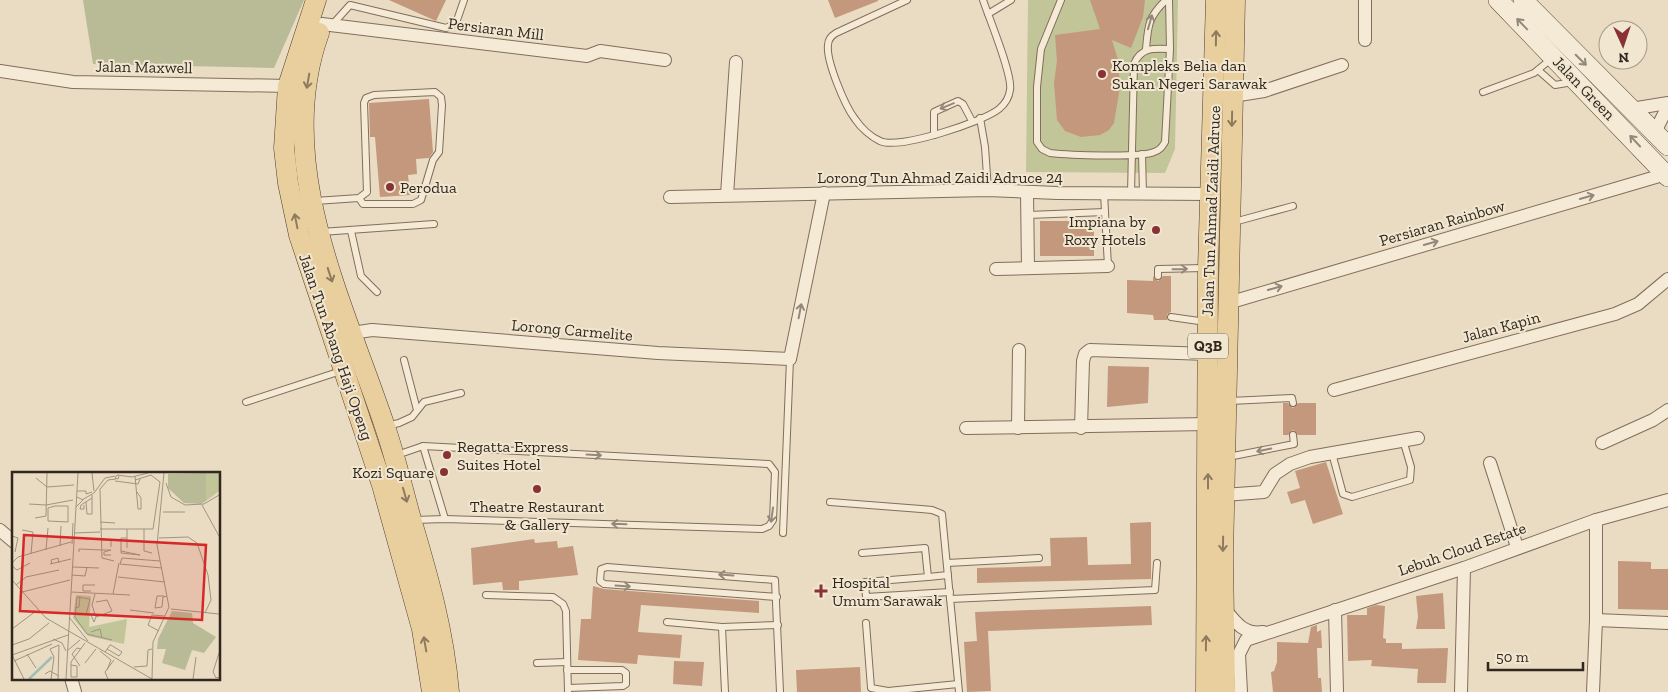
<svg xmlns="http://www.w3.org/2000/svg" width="1668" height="692" font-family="'Zilla Slab',serif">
  <rect width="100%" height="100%" fill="#e9dcc3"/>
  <polygon fill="#c1c598" points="1028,0 1178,0 1175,149 1165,173 1026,172"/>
  <polygon fill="#b8bb96" points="83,0 304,0 274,68 93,64"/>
  <g fill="#c3987c">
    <polygon points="389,0 446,0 436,21"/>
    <polygon points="828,0 878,0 878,1 835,18"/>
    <polygon points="1090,0 1145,0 1143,17 1131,48 1112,40 1118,60 1120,87 1114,123 1109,130 1100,135 1081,137 1065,131 1057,120 1054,83 1057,61 1055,35 1100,29"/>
    <polygon points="429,99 433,152 429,158 416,159 417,174 408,175 410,195 380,197 375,137 370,137 369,103"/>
    <rect x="1040" y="221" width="54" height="35"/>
    <polygon points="1153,276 1158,281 1163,276 1171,276 1171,312 1167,314 1167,320 1154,320 1153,315 1127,313 1127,280 1153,281"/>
    <polygon points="1108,366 1149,367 1148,403 1107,407"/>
    <polygon points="1283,403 1288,403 1293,408 1298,403 1316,403 1316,435 1298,435 1293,430 1288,435 1283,435"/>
    <polygon points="1326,462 1343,514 1313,524 1305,500 1291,504 1287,492 1300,488 1295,471"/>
    <polygon points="1151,522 1151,579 977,583 977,568 1051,566 1050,538 1087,537 1088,565 1131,564 1130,523"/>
    <polygon points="534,539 535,543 557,541 558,548 573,546 578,575 519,581 519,590 503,590 502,582 473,585 471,548"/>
    <polygon points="1618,561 1651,562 1651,569 1668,569 1668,610 1618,609"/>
    <polygon points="593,586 604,589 759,601 759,613 641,605 638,632 682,635 680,658 638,655 637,664 578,660 581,619 591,619"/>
    <polygon points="1443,593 1445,629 1416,629 1418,617 1416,596"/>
    <polygon points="1376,605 1385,606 1383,638 1386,639 1386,643 1402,643 1402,649 1448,648 1446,683 1417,683 1418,669 1371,666 1372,660 1348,661 1347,615 1367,615 1367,608"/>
    <polygon points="1151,606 1152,625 988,631 991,691 967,692 964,642 977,641 975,612"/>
    <polygon points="1317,625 1317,632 1321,630 1322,648 1317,648 1318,678 1321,678 1322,692 1273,692 1271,672 1274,671 1277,662 1277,642 1308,643 1311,627"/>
    <polygon points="674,661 704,662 702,686 673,684"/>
    <polygon points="860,667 861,692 797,692 796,670"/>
  </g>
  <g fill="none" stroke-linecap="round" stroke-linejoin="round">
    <g stroke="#816e5c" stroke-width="8">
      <g id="lane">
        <path d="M907,0L836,33C831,36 828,39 828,45C826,61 845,106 855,119C861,128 871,137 880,141C898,150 983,122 999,109C1005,104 1009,98 1010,90C1013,75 989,18 983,0"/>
        <path d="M1061,0L1041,49L1037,87V142L1042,149L1050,153C1068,155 1140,158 1154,152C1160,150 1162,147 1165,142L1170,49L1169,0"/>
        <polyline points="988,14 1011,0"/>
        <polyline points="332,25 350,5 446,28 456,23 464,0"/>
        <path d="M1146,49C1148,26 1148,17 1166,0"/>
        <polyline points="1538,70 1555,85 1573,82"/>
        <polyline points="1483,92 1534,73 1551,59"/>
        <polyline points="980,118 985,147 988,190"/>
        <polyline points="934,135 934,112 958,101 963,104 972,121"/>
        <polyline points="1142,154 1143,193"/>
        <polyline points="1104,193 1105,212"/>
        <path d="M1131,193L1134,64C1141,47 1154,48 1170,49"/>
        <polyline points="315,201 359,198 367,192 364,103 366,98 374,95 435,92 441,97 442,105 439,152 433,160 421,200 413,204 363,204 359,198"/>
        <polyline points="1028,215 1105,212 1108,266"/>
        <polyline points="1234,222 1293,206"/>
        <polyline points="351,231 361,276 377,292"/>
        <polyline points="321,232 434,224"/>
        <polyline points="1158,276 1158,269 1205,268"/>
        <polyline points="1171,317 1206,322"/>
        <polyline points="404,360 417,410"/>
        <polyline points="1230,401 1292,398 1293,403"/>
        <polyline points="246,402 341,371"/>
        <polyline points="386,426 399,423 412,417 424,402 461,393"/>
        <polyline points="423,446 445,519"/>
        <polyline points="1332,453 1343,494 1352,497 1410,480 1411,467 1403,440"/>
        <polyline points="397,455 423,446 769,464 775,472 773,520 769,526 762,529 445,519 414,520"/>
        <polyline points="1228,457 1294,444 1293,435"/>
        <polyline points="830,502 921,509 932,510 942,514 959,692"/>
        <polyline points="783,533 790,359"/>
        <polyline points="862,553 925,548 928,577 865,582 866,597 950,592"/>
        <polyline points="947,563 1039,558"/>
        <polyline points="928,577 948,575"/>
        <polyline points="486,595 553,597 563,604 566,611 568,692"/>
        <polyline points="777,597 604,584 600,581 601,569 607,567 775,580 780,692"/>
        <polyline points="950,599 1155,590 1157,563"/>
        <polyline points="667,622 722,627 778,625"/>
        <polyline points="866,623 871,688 888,691 958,684"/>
        <polyline points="722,627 725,692"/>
        <polyline points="537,663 567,662"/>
        <polyline points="567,670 622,670 626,673 626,684 623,686 568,688"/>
      </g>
    </g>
    <g stroke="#816e5c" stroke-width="14">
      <g id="street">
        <polyline points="322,24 587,56 600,51 665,60"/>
        <polyline points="1365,40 1365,0"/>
        <polyline points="0,71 73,82 288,86"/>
        <polyline points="1233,96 1264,91 1342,65"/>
        <polyline points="1631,109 1668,103"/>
        <polyline points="1655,132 1668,106"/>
        <polyline points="1027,192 1028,268"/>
        <polyline points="727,195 736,62"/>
        <polyline points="670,197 988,190 1057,193 1211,194"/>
        <polyline points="996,269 1108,266"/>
        <polyline points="1228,303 1666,174"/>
        <polyline points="352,333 372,330 658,353 790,359 824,193"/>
        <polyline points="1334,390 1615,314 1638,304 1668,279"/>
        <polyline points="966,428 1208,424"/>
        <polyline points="1018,428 1019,350"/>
        <polyline points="1081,428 1083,361 1085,354 1090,350 1208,354"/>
        <polyline points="1602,443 1653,420 1668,410"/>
        <polyline points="1490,463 1517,547"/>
        <polyline points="1224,495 1264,492 1275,474 1290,464 1310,457 1418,438"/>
        <polyline points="0,530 14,542"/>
        <path d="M1224,608C1235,622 1244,635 1263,632"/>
        <polyline points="1335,610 1337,692"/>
        <polyline points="1596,620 1668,623"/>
        <polyline points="71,678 75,692"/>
        <polyline points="1241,692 1239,654 1246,640 1464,568 1596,520 1668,500"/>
        <polyline points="1461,692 1464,568"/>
        <polyline points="1593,692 1596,620 1596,520"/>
      </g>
    </g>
    <g stroke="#63503f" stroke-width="20">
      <g id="secondary">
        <polyline points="1498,0 1668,177"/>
        <polyline points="1523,0 1668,146"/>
      </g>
    </g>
    <g stroke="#4f3d2f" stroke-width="21">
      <g id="primary">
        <polyline points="316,0 288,86 284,148 288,183 299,235 382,485 422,629 432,692"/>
        <path d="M319,33C272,163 343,302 384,424C395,455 402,487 411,519C428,576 444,632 449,692"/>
        <polyline points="1206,692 1208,268 1216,0"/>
        <polyline points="1225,692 1223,556 1235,0"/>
      </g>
    </g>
    <use href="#lane" stroke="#f5ead5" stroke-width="6"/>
    <use href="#street" stroke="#f5ead5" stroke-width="12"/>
    <use href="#secondary" stroke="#f5ead5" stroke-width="19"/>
    <use href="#primary" stroke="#e9cf9e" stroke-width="20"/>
  </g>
  <defs><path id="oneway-shaft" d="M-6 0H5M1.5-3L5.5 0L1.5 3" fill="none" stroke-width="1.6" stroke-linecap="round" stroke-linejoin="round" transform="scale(1.25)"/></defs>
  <g stroke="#94887a">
    <use href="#oneway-shaft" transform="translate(1150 22) rotate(-74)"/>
    <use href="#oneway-shaft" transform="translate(1522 24) rotate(-134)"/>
    <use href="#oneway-shaft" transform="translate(1581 60) rotate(45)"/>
    <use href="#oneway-shaft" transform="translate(947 106) rotate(158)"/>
    <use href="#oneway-shaft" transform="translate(1635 141) rotate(-133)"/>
    <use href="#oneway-shaft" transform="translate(1587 197) rotate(-16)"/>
    <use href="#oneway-shaft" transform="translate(1431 243) rotate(-16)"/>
    <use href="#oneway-shaft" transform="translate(1180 269) rotate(-1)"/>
    <use href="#oneway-shaft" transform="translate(1275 288) rotate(-16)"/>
    <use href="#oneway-shaft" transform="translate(800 311) rotate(-79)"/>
    <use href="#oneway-shaft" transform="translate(1264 450) rotate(168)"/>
    <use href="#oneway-shaft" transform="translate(594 455) rotate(3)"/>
    <use href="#oneway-shaft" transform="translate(772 515) rotate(98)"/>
    <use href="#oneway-shaft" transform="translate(619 524) rotate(-178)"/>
    <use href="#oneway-shaft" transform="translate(726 575) rotate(-176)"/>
    <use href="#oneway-shaft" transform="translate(623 586) rotate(4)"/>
  </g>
  <g stroke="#8e7b5e">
    <use href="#oneway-shaft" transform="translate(1216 38) rotate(-89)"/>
    <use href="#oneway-shaft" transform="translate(308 81) rotate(100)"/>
    <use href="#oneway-shaft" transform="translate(1232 119) rotate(91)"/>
    <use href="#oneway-shaft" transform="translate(296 221) rotate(-101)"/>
    <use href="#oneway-shaft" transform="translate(330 275) rotate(72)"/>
    <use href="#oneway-shaft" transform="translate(1208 481) rotate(-90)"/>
    <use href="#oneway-shaft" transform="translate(405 495) rotate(74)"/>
    <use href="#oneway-shaft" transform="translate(1223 544) rotate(91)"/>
    <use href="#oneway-shaft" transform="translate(1206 643) rotate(-89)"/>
    <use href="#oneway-shaft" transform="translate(425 644) rotate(-100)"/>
  </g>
  <g fill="#893235" stroke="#f1e7d1" stroke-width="2">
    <circle cx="1102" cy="74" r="5"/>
    <circle cx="390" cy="187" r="5"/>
    <circle cx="1156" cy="230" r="5"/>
    <circle cx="447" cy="455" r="5"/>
    <circle cx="444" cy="472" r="5"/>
    <circle cx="537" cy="489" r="5"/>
    <path d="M818.5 583.5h5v5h5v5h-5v5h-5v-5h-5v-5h5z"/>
  </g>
  <g text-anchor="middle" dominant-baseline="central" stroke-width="4" stroke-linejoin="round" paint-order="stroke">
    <rect fill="#f1e7d1" stroke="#6b6154" stroke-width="1" x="1188" y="333.5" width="40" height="25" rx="4"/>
    <g font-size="15" font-weight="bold" fill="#32271e">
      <text x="1208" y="346">Q3B</text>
    </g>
    <g font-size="16" fill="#32271e" stroke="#f1e7d1">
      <text transform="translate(496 29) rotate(7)">Persiaran Mill</text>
      <text transform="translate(144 67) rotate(1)">Jalan Maxwell</text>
      <text transform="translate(1584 88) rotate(46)">Jalan Green</text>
      <text x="940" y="177">Lorong Tun Ahmad Zaidi Adruce 24</text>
      <text transform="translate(1211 211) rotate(-88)">Jalan Tun Ahmad Zaidi Adruce</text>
      <text transform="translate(1442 223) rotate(-16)">Persiaran Rainbow</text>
      <text transform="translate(1501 327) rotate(-15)">Jalan Kapin</text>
      <text transform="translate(572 330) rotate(5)">Lorong Carmelite</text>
      <text transform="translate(336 347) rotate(71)">Jalan Tun Abang Haji Openg</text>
      <text transform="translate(1462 549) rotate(-19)">Lebuh Cloud Estate</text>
    </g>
    <g font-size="16" fill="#32271e" stroke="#f1e7d1" text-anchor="start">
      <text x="1112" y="65">Kompleks Belia dan<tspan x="1112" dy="18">Sukan Negeri Sarawak</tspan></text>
      <text x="400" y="187">Perodua</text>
      <text x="1146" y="221" text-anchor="end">Impiana by<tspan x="1146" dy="18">Roxy Hotels</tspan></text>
      <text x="457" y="446">Regatta Express<tspan x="457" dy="18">Suites Hotel</tspan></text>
      <text x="434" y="472" text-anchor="end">Kozi Square</text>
      <text x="537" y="506" text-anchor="middle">Theatre Restaurant<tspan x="537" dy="18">&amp; Gallery</tspan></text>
      <text x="832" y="582">Hospital<tspan x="832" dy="18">Umum Sarawak</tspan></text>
    </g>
  </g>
  <g transform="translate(12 472)">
    <rect width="208" height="208" fill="#e9dcc3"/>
    <path d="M194,1H207V19L194,29ZM64,123L79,124L77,155L115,147L112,172L76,164L61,146Z" fill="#c1c598"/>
    <path d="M194,1V29L189,32L172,31L156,16V2ZM160,139L180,141L181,151L204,165L192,181L180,178L173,198L150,191L154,177H145L146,167Z" fill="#b8bb96"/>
    <path fill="none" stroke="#a4bcb4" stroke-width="2.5" d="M17,207L40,185"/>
    <path fill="none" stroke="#a09481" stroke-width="1" d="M80,1L82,19M107,4L106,7L103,6L105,3L120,5L136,1M123,4L126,37H129V26L125,20M24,6L35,15L62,13M103,9L126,12L128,7M154,11L159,25L173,33L192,32L207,23M65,19H74V22L80,20M70,28L82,21L93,6L103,4M74,30L75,42H80V23M17,32L34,33L61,28M72,33V37H68L69,33L80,26M190,33L207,64M43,34H56V50L36,49V36ZM64,35L71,28L65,25M151,40H173M23,46L34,44L35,1M88,50L103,51M88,57H141L148,10L139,3L123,8M115,57V76M132,57V79L140,81M10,58L21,60L19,82M63,61L88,60M0,64L6,66L3,80M147,66L176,65L185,71L196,103L199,128L193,141M89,68H99V75M60,72L61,51M48,74L49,54M34,78L36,56M90,78H99L92,80V83H99M109,79L128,83L109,81V66H115M67,80V77L90,78M102,89L90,86L88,17L96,8L104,7M148,89L110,86L108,92L150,96M0,91L6,85L59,70M38,92L59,87M40,92L39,88L46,86L47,91M0,94L5,98L18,91M61,95L87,96M60,103L73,104L75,95M106,105L153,110M0,108L34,146L140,207M4,113L14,105L47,98M79,119H71V113H83M10,120L58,108M59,120L118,123M83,122L80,133L84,145L100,139L95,128L84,130M101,122L107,91M152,124H145L143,136L150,135L151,125L155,124M63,136L67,135L68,124M159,137L207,142M118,138L142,141M82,141L79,143L82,150L84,145M74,143L78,127L65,125L63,145L75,162L100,168M57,145L76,169M0,157L24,139M147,159L136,153L140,143L153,144M79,160L88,157L90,166M41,167L50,171L54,179M0,173L17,167L37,151M56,178L68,168M88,179L99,188L95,198M93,180L98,173H99L110,180L107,184L95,177M207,181L201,200L204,206L207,205M15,182L24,196M0,183L12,207M0,183L56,163M2,189L40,172M73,191L84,177M59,193L65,194V205M68,194L60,182L65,176L69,177M122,195L135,194L136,178L140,177M33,202L38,199L47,204M65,205H59V190L73,171M39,207L42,185L38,177L47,173L46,207M54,207L66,1M96,207L93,200L102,188M140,207L141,170L157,135L145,73L152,1M181,207L184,185"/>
    <path fill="#d62828" fill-opacity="0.15" stroke="#d62828" stroke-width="2.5" d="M12,63L194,73L190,148L8,139Z"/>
    <rect width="208" height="208" fill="none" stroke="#32271e" stroke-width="2.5"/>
  </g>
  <g transform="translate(1623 45) rotate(177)"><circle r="24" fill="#f1e7d1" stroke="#a59a89"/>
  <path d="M0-4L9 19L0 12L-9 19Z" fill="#893235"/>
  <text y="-8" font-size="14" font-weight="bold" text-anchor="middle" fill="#32271e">N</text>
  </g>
  <path d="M1488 662v8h95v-8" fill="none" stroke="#32271e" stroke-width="2.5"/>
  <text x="1496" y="662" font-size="15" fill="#32271e" stroke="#f1e7d1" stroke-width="4" paint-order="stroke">50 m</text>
</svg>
